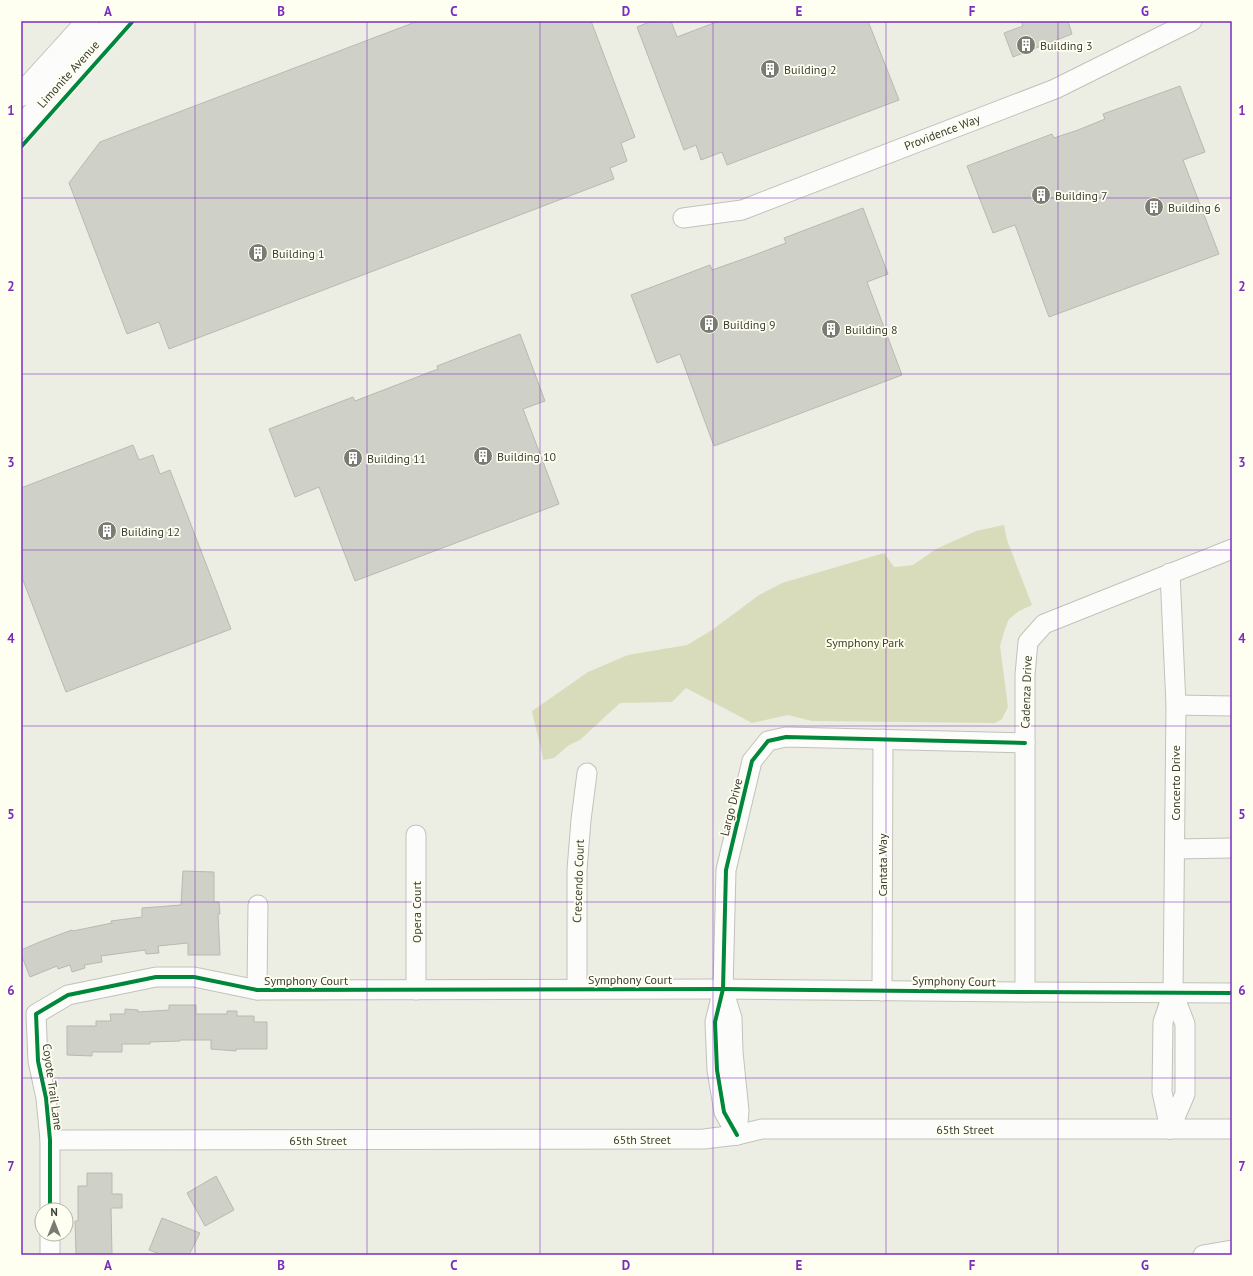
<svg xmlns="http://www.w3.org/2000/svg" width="1253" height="1276" font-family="'PT Sans',sans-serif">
  <rect width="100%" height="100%" fill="#eceee4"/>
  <path fill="#d9dcbb" d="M1004,525L1007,540L1032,605L1019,611L1009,619L1004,632L1000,646L1008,707L1002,719L995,723L812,721L788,715L752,723L686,688L672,702L620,703L580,740L569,745L554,758L543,760C541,743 535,728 532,711L588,672L628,655L687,645L712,630L759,595L782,583L884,553L894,567L913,565L936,549L976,531Z"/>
  <g fill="#cfd0c8" stroke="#b8bab2">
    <polygon points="418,21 591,21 635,137 621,143 627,161 610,168 614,179 169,349 159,322 127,334 69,183 100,142"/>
    <polygon points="652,21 671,21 677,37 719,21 868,21 899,100 727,165 722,152 701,160 696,145 684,150 637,27"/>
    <polygon points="1021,21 1068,21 1072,34 1013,57 1004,33 1023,26"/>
    <polygon points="1180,86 1205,152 1183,160 1219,254 1049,317 1015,225 993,233 967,166 1052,134 1054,138 1078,130 1105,119 1103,114"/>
    <polygon points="863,208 888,274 867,282 902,375 714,446 680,354 657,363 631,295 710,265 712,270 749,257 786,243 784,238"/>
    <polygon points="520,334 545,401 523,409 559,504 355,581 319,487 295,497 269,429 353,397 355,401 438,369 437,366"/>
    <polygon points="133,445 139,460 153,455 160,474 170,470 231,629 66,692 21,575 21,488"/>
    <polygon points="183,871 214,872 214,902 219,902 220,914 218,914 220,955 188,955 188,943 158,946 159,953 146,954 145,950 101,956 102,962 84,965 85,968 72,972 70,965 58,969 57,966 30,977 21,954 21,950 42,941 72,930 73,931 112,923 111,921 142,917 142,908 181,905"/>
    <polygon points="169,1005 196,1005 196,1014 227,1014 227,1011 237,1011 237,1016 254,1016 254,1022 267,1022 267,1049 236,1049 236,1051 211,1049 211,1040 180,1040 180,1041 150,1042 150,1044 122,1044 122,1052 92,1052 92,1056 67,1055 67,1026 96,1026 96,1021 111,1021 110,1014 125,1014 125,1009 138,1010 138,1012 169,1010"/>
    <polygon points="87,1173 112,1173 112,1194 122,1194 122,1208 111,1208 112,1255 76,1255 75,1221 78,1221 78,1186 87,1186"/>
    <polygon points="216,1176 234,1210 205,1226 187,1193"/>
    <polygon points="162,1218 200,1233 189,1255 162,1255 149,1250"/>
  </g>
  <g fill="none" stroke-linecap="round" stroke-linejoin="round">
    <g stroke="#c1c2bb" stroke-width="21">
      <g id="minor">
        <polyline points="683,218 742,210 1055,89 1192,21"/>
        <polyline points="1176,705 1232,706"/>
        <polyline points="416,835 416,990"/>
        <polyline points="1175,849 1232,848"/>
        <polyline points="577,989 577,870 581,820 587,773"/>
        <polyline points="723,989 732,1018 733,1052 739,1111 737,1135"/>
        <polyline points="257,990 258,905"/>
        <polyline points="882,991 883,739"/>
        <polyline points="1025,992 1025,675 1028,642 1044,624 1232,549"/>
        <polyline points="1170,1129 1162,1092 1163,1022 1173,993 1176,705 1170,573"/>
        <polyline points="1170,1129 1185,1094 1185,1024 1173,993"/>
        <polyline points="737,1135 724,1112 717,1070 715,1022 723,989 726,870 752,761 768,741 786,737 1025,743"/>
        <polyline points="50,1140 704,1139 737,1135 762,1129 1232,1129"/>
        <polyline points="50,1210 50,1140 46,1098 38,1061 36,1014 68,995 156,977 194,977 257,990 723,989 1025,992 1232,993"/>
        <polyline points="50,1255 50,1234"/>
        <polyline points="1203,1255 1232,1250"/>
      </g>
    </g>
    <g stroke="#c1c2bb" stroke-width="24">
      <g id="major">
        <polyline points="21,95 88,21"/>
        <polyline points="21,127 116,21"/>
      </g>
    </g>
    <use href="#minor" stroke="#fcfcfb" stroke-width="19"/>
    <use href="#major" stroke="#fcfcfb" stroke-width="22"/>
    <g stroke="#fefff0" stroke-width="6">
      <g id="cycleway">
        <polyline points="21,147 133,21"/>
        <polyline points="737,1135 724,1112 717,1070 715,1022 723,989 726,870 752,761 768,741 786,737 1025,743"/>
        <polyline points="50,1210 50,1140 46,1098 38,1061 36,1014 68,995 156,977 194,977 257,990 723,989 1025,992 1232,993"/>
      </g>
    </g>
    <use href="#cycleway" stroke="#00873e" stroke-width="4"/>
  </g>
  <path fill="none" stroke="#7b2cbf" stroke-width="1" stroke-opacity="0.55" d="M195,21V1255M367,21V1255M540,21V1255M713,21V1255M886,21V1255M1058,21V1255M21,198H1232M21,374H1232M21,550H1232M21,726H1232M21,902H1232M21,1078H1232"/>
  <defs>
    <g id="building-disc" transform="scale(1)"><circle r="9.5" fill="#7a7b72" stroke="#fefff0"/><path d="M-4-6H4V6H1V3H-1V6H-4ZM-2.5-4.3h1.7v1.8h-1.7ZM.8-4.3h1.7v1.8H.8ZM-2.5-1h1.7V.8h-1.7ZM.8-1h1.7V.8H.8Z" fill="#fff"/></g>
  </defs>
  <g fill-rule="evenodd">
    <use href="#building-disc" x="1026" y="45"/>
    <use href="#building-disc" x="770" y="69"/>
    <use href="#building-disc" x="1041" y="195"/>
    <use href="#building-disc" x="1154" y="207"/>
    <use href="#building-disc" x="258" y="253"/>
    <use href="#building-disc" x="709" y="324"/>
    <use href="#building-disc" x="831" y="329"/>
    <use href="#building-disc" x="483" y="456"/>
    <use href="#building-disc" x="353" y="458"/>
    <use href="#building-disc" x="107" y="531"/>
  </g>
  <g text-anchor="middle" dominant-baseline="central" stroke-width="3.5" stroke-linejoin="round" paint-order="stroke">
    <g font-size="12" fill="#3c3d35" stroke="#fefff0" text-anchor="start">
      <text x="1040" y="45">Building 3</text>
      <text x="784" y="69">Building 2</text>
      <text x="1055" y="195">Building 7</text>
      <text x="1168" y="207">Building 6</text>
      <text x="272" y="253">Building 1</text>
      <text x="723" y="324">Building 9</text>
      <text x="845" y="329">Building 8</text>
      <text x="497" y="456">Building 10</text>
      <text x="367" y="458">Building 11</text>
      <text x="121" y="531">Building 12</text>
    </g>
    <g font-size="12" fill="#3c3d35" stroke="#fefff0">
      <text transform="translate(68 74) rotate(-48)">Limonite Avenue</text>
      <text transform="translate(942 132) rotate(-21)">Providence Way</text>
      <text transform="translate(1026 692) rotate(-88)">Cadenza Drive</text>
      <text transform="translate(1175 783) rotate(-90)">Concerto Drive</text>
      <text transform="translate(731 807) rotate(-76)">Largo Drive</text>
      <text transform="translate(882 865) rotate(-90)">Cantata Way</text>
      <text transform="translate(578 881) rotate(-88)">Crescendo Court</text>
      <text transform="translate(416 912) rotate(-90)">Opera Court</text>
      <text x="630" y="979">Symphony Court</text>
      <text x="306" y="980">Symphony Court</text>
      <text transform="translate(954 981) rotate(1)">Symphony Court</text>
      <text transform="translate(53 1087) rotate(82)">Coyote Trail Lane</text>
      <text x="965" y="1129">65th Street</text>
      <text x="642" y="1139">65th Street</text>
      <text x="318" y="1140">65th Street</text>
    </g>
    <g font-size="12" fill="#3e401a" stroke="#fefff0">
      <text x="865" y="642">Symphony Park</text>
    </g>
  </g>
  <rect width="1253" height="1276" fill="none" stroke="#fefff0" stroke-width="44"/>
  <g transform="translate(54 1222)"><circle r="19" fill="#fefff0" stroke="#b0b1a5"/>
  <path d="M0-3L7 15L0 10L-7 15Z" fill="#7a7b72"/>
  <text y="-6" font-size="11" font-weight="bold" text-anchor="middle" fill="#3c3d35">N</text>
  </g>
  <rect x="22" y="22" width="1209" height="1232" fill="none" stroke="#7b2cbf" stroke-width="1.5"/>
  <g font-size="13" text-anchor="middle" font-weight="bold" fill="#7b2cbf">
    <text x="108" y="16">A</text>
    <text x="281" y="16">B</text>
    <text x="454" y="16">C</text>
    <text x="626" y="16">D</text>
    <text x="799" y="16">E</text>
    <text x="972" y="16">F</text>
    <text x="1145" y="16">G</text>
    <text x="11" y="115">1</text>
    <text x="1242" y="115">1</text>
    <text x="11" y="291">2</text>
    <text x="1242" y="291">2</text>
    <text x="11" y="467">3</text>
    <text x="1242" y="467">3</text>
    <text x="11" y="643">4</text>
    <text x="1242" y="643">4</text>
    <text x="11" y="819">5</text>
    <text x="1242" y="819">5</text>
    <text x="11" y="995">6</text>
    <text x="1242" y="995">6</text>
    <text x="11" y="1171">7</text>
    <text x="1242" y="1171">7</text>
    <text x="108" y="1270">A</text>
    <text x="281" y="1270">B</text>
    <text x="454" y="1270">C</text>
    <text x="626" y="1270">D</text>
    <text x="799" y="1270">E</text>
    <text x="972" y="1270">F</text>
    <text x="1145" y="1270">G</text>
  </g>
</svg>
